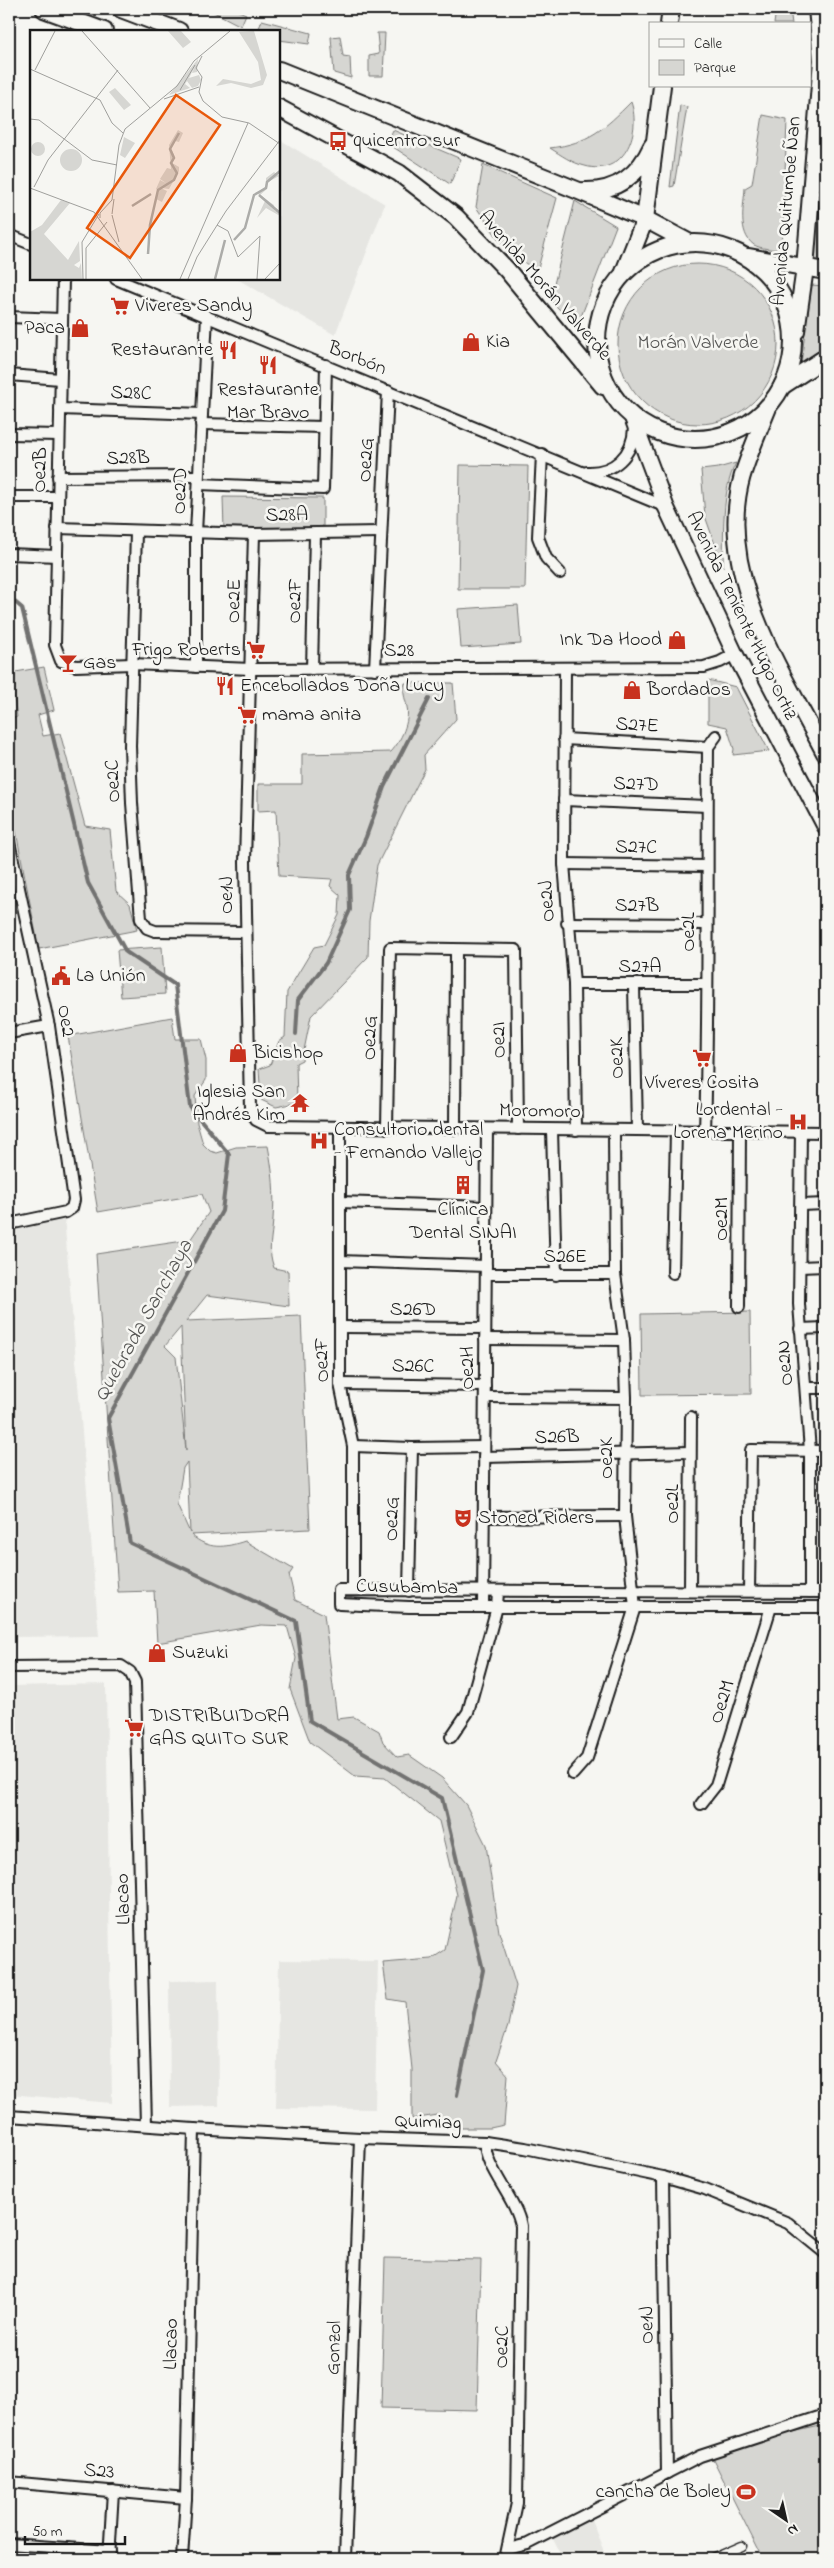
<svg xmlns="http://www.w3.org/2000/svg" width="834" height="2568" font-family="'Indie Flower',sans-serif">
  <rect width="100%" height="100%" fill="#f6f6f2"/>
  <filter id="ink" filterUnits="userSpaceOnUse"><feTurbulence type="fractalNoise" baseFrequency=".02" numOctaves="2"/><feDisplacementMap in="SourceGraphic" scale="10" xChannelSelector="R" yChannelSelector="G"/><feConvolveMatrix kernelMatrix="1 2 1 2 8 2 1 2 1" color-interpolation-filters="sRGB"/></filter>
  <g filter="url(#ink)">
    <g fill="#e6e6e2">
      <polygon points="279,139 385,204 335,335 237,279 279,279"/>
      <polygon points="64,1216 99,1636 9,1637 9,1226"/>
      <polygon points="106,1684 112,2103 9,2094 9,1686"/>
      <polygon points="279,1960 378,1961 375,2109 276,2108"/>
      <polygon points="218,1980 219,2106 170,2107 169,1981"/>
      <polygon points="590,2517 607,2559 563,2559 551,2535"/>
    </g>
    <g fill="#d6d6d2" stroke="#797977" fill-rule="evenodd">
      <polygon points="208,9 234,9 246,14 241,26"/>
      <polygon points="776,9 790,9 792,24 774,24"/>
      <polygon points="262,20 311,33 309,44 279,40 279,31 258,31"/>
      <polygon points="377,33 385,33 383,76 369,76 369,56 379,54"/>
      <polygon points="340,36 343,56 350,57 351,78 334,73 331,37"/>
      <path d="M631,102C642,134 623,177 585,166C572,163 561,155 550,148C589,143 604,129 631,102Z"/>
      <polygon points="680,105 687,107 674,186 670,187"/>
      <polygon points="824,113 825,119 825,262 814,261"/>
      <path d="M763,115L787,120L782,251C774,249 761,249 754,245C737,233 744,205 745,188L752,184Z"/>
      <polygon points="393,130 461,159 450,184 387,143"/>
      <polygon points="483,165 557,198 537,272 504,247 476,207"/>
      <polygon points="575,201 616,226 577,327 550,300"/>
      <circle cx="698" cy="344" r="80"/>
      <polygon points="811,285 825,286 825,346 801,363"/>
      <path d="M736,463C721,490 724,537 723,567L705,516L701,470L718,468Z"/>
      <polygon points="460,465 528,466 525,589 458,589"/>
      <polygon points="223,497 323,498 323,529 224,530"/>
      <polygon points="518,605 521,644 461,648 458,609"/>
      <polygon points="44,667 54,710 38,715 43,736 60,733 85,826 110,830 116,891 130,904 137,930 39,949 9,796 9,719 17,717 10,673"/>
      <polygon points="708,680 736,687 769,751 733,755 734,749 727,727 708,723"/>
      <path d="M405,683H453L456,719L424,755L425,769L377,865L369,921L368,957L311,1016L302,1060L296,1063L297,1103L276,1107L261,1100L259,1069L270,1065L279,1041L285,1037L287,992L314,947L324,945L339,915L340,895L330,886L332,879L279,876L276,810L258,811V784H302V754L391,752C401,741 410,721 407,707C405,697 402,693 405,683Z"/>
      <polygon points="162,947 165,994 121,997 117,950"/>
      <path d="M172,1017L175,1039H201L206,1060V1080L195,1096L197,1123L203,1144L210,1151L217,1153L236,1147L268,1146C273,1171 275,1194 273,1219C272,1239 267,1248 274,1268L288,1271L289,1306L207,1295L186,1321L301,1316L310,1529L191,1535C209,1550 224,1548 245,1541L293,1569L289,1575L295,1600L324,1614L337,1719L354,1717L379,1731L383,1742L397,1757L409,1755L442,1778L466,1805L486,1845L499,1932L516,1986L508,2026L496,2061L508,2075L504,2125L490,2128H453L437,2115L412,2119V2069L405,2002L388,1999L383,1963L431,1959L445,1950L457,1895L439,1821L385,1778L355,1776L310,1742L290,1689L296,1658L287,1626L261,1625L157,1643L154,1591L118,1592L96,1254L190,1240L209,1212L202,1194L98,1212L68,1036ZM181,1327L186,1450L176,1357L165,1346ZM187,1462L190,1533L177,1504L183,1468Z"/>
      <polygon points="750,1312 751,1394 642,1395 641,1314"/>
      <polygon points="385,2258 481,2260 477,2410 381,2408"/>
      <polygon points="825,2425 825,2559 763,2559 712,2457 774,2436"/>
    </g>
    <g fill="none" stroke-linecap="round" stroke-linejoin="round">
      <g stroke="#727271" stroke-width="4">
        <polyline points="9,597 22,608 88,883 126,952 175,985 190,1107 229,1154 222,1211 108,1418 130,1543 296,1621 310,1721 442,1798 483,1970 457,2095"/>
        <polyline points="296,1034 298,1000 326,963 350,910 349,875 366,837 384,787 429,699"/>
      </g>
      <g stroke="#1c1c1c" stroke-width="11">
        <polyline id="pedestrian" points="712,2559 742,2546"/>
      </g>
      <g stroke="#1c1c1c" stroke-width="14">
        <g id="minor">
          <polyline points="9,235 31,244"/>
          <polyline points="63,279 55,645 61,661 76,666 132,664 251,669 704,667 720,662 735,654"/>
          <polyline points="116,279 666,507"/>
          <polyline points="9,317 61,319"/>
          <polyline points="9,375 60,379"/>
          <polyline points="60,409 202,414"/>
          <polyline points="201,424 324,427"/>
          <polyline points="9,434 59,435"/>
          <polyline points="542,454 538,537 546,558 560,573"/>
          <path d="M587,472C614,473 633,455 634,428"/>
          <polyline points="58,477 198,476"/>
          <polyline points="199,484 323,489 326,365"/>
          <polyline points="9,497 58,497"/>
          <polyline points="57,528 254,534 380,532"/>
          <polyline points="136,532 130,746 132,803 141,919 147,928 155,931 245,932"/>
          <polyline points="254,534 245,862 250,1108 256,1120 268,1126 825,1132"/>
          <polyline points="9,554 57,556"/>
          <polyline points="196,667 196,533 207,316"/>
          <polyline points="312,669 315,534"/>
          <polyline points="375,669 388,391"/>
          <polyline points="565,669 564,864 574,984 576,1130"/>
          <polyline points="564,739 708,747"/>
          <polyline points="564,800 707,806"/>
          <polyline points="9,842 49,1026 74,1200 72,1208 66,1212 9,1224"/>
          <polyline points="564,864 707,866"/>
          <polyline points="567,923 706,924"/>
          <polyline points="574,984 706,984"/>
          <polyline points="634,985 637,1130"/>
          <polyline points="9,1033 49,1026"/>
          <polyline points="340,1128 340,1384 353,1446 353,1590"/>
          <polyline points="387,1128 390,948 516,950 518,1129"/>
          <polyline points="455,1129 456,950"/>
          <polyline points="552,1130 556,1275"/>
          <path d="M705,1131C709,1003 707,875 708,747L716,736"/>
          <polyline points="801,1132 799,1304 810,1451 810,1592"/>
          <polyline points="340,1202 486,1207"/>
          <polyline points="801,1205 825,1204"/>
          <polyline points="340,1261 486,1266"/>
          <polyline points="800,1267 825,1266"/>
          <polyline points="673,1273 676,1131"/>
          <polyline points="486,1274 615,1274"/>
          <polyline points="739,1307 740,1131"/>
          <polyline points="340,1327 485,1328"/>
          <polyline points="800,1329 825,1328"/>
          <polyline points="485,1339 624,1340"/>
          <polyline points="340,1384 485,1386"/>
          <polyline points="806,1388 825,1388"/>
          <polyline points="485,1397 626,1398"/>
          <polyline points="353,1446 412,1448 484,1447"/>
          <polyline points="484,1457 690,1452"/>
          <polyline points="484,1517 625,1516"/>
          <polyline points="409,1591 412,1448"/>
          <polyline points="690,1591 691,1417"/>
          <polyline points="749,1591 751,1450 825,1451"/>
          <polyline points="825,1592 339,1590 339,1604 409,1607 825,1607"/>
          <polyline points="483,1607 487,1129"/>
          <polyline points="9,1667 121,1666 130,1672 135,1682 146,2125"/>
          <polyline points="451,1737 468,1712 497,1607 498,1591"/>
          <polyline points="573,1774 587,1758 635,1607 625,1516 626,1398 624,1340 615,1274 614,1130"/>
          <polyline points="701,1804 716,1785 771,1607"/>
          <polyline points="9,2116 194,2129 360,2138 485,2142 525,2148 663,2177 705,2189 788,2223 825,2253"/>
          <path d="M485,2142C484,2167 516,2198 521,2226L517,2503L505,2559"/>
          <polyline points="663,2177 667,2473"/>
          <polyline points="9,2482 186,2498"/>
          <polyline points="9,2544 110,2551"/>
          <polyline points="508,2549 528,2544 700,2456 825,2415"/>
          <polyline points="109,2559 113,2491"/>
          <polyline points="182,2559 186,2498 194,2129"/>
          <polyline points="345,2559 360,2138"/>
        </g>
      </g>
      <g stroke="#1c1c1c" stroke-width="19">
        <g id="secondary">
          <path d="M768,409C759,431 749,454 742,477C715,574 783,672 825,754"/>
          <polyline points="633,419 666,507 735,654 825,826"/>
        </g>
      </g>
      <g stroke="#1c1c1c" stroke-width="20">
        <g id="primary">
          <polyline points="44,9 104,31"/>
          <polyline points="121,9 179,31"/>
          <polyline points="669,24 671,9"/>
          <polyline points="279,70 579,191 645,219 690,243"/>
          <polyline points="279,108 399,173 456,217 507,270 603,386"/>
          <path d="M584,191C616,192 639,175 652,146"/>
          <circle cx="695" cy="341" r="98"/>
          <polyline points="749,257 825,271"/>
          <polyline points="624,272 645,219 662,86"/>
          <polyline points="796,331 805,268 822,60 817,9"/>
          <polyline points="782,386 825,358"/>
        </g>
      </g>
      <use href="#pedestrian" stroke="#f6f6f2" stroke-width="8"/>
      <use href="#minor" stroke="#f6f6f2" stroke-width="10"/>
      <use href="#secondary" stroke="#f6f6f2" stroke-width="15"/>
      <use href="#primary" stroke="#f6f6f2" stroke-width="16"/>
    </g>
  </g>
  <defs>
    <g id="bus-bare" transform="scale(1.5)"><path d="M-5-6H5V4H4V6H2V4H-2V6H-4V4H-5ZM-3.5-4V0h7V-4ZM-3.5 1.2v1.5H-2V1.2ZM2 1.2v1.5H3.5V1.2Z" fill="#c8321e" stroke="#f6f6f2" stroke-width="2.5" paint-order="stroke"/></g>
    <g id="supermarket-bare" transform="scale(1.5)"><path d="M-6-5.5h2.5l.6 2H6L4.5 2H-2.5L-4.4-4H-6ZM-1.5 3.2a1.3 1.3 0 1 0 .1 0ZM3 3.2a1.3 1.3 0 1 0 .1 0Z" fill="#c8321e" stroke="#f6f6f2" stroke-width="2.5" paint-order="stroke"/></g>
    <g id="shop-bare" transform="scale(1.5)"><path d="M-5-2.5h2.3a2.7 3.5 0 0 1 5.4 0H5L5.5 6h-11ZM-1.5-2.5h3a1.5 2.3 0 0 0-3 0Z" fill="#c8321e" stroke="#f6f6f2" stroke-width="2.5" paint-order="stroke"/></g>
    <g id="restaurant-bare" transform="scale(1.5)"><path d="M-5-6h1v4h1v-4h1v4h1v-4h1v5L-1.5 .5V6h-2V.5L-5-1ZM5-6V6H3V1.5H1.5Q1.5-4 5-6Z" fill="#c8321e" stroke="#f6f6f2" stroke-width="2.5" paint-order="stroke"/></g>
    <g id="bar-bare" transform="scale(1.5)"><path d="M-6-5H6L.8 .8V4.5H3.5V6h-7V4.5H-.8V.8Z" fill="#c8321e" stroke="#f6f6f2" stroke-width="2.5" paint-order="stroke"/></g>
    <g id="civic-bare" transform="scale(1.5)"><path d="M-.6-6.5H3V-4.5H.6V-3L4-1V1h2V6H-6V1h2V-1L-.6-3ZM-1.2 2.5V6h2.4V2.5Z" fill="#c8321e" stroke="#f6f6f2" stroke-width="2.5" paint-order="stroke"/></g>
    <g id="temple-bare" transform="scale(1.5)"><path d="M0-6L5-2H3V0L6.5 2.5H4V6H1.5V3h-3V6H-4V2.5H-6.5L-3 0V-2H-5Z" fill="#c8321e" stroke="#f6f6f2" stroke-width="2.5" paint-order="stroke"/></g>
    <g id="hospital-bare" transform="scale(1.5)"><path d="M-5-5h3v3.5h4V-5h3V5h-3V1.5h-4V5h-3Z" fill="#c8321e" stroke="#f6f6f2" stroke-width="2.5" paint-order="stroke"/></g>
    <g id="building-bare" transform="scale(1.5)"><path d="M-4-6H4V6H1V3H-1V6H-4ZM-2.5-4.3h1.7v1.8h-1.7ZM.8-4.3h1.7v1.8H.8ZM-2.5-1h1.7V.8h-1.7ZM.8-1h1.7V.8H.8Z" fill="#c8321e" stroke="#f6f6f2" stroke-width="2.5" paint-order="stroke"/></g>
    <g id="theatre-bare" transform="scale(1.5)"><path d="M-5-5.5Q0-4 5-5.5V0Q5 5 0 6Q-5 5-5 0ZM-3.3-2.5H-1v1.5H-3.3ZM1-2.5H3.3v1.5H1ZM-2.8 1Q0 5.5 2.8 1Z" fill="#c8321e" stroke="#f6f6f2" stroke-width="2.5" paint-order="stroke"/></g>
    <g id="stadium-bare" transform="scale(1.5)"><path d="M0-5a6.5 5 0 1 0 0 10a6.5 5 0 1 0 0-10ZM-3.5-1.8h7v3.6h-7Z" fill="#c8321e" stroke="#f6f6f2" stroke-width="2.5" paint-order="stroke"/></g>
  </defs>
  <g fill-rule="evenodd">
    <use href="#bus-bare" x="338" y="141"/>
    <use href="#supermarket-bare" x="120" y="306"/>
    <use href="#shop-bare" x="80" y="328"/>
    <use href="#shop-bare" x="471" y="342"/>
    <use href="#restaurant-bare" x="228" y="350"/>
    <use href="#restaurant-bare" x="268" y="365"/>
    <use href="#shop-bare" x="677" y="640"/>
    <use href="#supermarket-bare" x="256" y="650"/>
    <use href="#bar-bare" x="68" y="663"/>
    <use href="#restaurant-bare" x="225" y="686"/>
    <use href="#shop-bare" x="632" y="690"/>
    <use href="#supermarket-bare" x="247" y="715"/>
    <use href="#civic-bare" x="61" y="976"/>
    <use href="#shop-bare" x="238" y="1053"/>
    <use href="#supermarket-bare" x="702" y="1058"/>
    <use href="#temple-bare" x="300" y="1103"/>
    <use href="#hospital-bare" x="798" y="1122"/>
    <use href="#hospital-bare" x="319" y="1141"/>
    <use href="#building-bare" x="463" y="1185"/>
    <use href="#theatre-bare" x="463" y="1518"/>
    <use href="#shop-bare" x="157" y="1653"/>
    <use href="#supermarket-bare" x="134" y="1728"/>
    <use href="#stadium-bare" x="746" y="2492"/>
  </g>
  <g text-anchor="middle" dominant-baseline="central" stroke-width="5" stroke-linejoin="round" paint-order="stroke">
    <g font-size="20" fill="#1c1c1c" stroke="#f6f6f2" text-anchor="start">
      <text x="353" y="141">quicentro sur</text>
      <text x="135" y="306">Viveres Sandy</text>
      <text x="65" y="328" text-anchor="end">Paca</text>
      <text x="486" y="342">Kia</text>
      <text x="213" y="350" text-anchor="end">Restaurante</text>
      <text x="268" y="390" text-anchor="middle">Restaurante<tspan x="268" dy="23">Mar Bravo</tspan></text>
      <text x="662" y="640" text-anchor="end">Ink Da Hood</text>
      <text x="241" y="650" text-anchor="end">Frigo Roberts</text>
      <text x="83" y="663">Gas</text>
      <text x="240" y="686">Encebollados Doña Lucy</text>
      <text x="647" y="690">Bordados</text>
      <text x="262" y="715">mama anita</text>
      <text x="76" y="976">La Unión</text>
      <text x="253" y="1053">Bicishop</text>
      <text x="702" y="1083" text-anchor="middle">Víveres Cosita</text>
      <text x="285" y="1092" text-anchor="end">Iglesia San<tspan x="285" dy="23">Andrés Kim</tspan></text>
      <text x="783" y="1110" text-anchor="end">Lordental -<tspan x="783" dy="23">Lorena Merino</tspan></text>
      <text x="334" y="1130">Consultorio dental<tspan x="334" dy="23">- Fernando Vallejo</tspan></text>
      <text x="463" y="1210" text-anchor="middle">Clínica<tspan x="463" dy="23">Dental SINAI</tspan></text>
      <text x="478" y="1518">Stoned Riders</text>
      <text x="172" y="1653">Suzuki</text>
      <text x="149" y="1716">DISTRIBUIDORA<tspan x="149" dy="23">GAS QUITO SUR</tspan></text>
      <text x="731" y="2492" text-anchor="end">cancha de Boley</text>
    </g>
    <g font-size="20" fill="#1c1c1c" stroke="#f6f6f2">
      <text transform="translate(787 211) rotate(-85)">Avenida Quitumbe Ñan</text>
      <text transform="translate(544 286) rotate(49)">Avenida Morán Valverde</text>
      <text transform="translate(357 359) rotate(22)">Borbón</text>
      <text transform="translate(131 394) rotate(2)">S28C</text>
      <text transform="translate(128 459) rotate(-1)">S28B</text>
      <text transform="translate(367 460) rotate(-87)">Oe2G</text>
      <text transform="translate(41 470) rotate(-89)">Oe2B</text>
      <text transform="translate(181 491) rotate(-88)">Oe2D</text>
      <text transform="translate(287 516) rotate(-1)">S28A</text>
      <text transform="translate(235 601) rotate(-89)">Oe2E</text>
      <text transform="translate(296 601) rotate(-89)">Oe2F</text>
      <text transform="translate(741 616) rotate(64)">Avenida Teniente Hugo Ortiz</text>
      <text x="399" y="651">S28</text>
      <text transform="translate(637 726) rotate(3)">S27E</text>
      <text transform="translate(114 781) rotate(-93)">Oe2C</text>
      <text transform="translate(636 785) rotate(2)">S27D</text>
      <text transform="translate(636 848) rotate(1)">S27C</text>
      <text transform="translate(227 895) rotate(-90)">Oe1J</text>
      <text transform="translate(548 901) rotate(-94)">Oe2J</text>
      <text x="637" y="906">S27B</text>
      <text transform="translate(689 932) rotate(-90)">Oe2L</text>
      <text x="640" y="967">S27A</text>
      <text transform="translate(65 1021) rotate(80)">Oe2</text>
      <text transform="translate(371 1038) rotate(-89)">Oe2G</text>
      <text transform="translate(500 1040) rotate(-91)">Oe2I</text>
      <text transform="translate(618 1058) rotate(-91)">Oe2K</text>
      <text transform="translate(540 1112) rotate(1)">Moromoro</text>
      <text transform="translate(722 1219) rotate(-90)">Oe2M</text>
      <text x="565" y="1257">S26E</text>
      <text x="413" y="1310">S26D</text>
      <text transform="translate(323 1360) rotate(-92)">Oe2F</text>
      <text transform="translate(786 1363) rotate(-95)">Oe2N</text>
      <text transform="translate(413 1367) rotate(1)">S26C</text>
      <text transform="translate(468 1368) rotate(-90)">Oe2H</text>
      <text transform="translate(557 1438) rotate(-1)">S26B</text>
      <text transform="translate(607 1458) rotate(-90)">Oe2K</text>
      <text transform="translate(673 1504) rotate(-90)">Oe2L</text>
      <text transform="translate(393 1519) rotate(-89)">Oe2G</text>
      <text transform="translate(407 1588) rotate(1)">Cusubamba</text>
      <text transform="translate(723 1702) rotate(-73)">Oe2M</text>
      <text transform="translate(124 1899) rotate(-92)">Llacao</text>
      <text transform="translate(428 2123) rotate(2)">Quimiag</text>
      <text transform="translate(648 2325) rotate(-91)">Oe1J</text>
      <text transform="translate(172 2344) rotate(-89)">Llacao</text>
      <text transform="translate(503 2347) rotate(-89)">Oe2C</text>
      <text transform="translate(335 2348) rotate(-88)">Gonzol</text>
      <text transform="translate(99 2472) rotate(5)">S23</text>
    </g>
    <g font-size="20" fill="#545453" stroke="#f6f6f2">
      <text x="698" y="343">Morán Valverde</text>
    </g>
    <g font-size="21" font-style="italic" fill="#565654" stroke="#f6f6f2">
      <text transform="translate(144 1321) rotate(-61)">Quebrada Sanchaya</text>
    </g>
  </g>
  <g transform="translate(30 30)">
    <rect width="250" height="250" fill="#f6f6f2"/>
    <path d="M138,1H151L161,12L153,18ZM224,1L237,45L233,55L221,58L201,53L186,56L193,49L221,54L231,50L228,32L209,2ZM168,29L167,42L162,43L165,36L159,48L169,45L171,50L168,56L162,58L157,51L155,54L160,58L139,65ZM85,58L101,75L94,80L79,62ZM148,100L153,103L149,112L145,111L141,118L145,127L142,133L149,137V141L139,159L131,158L137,161L132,172L126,169L129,161L126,159L130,150L136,153L130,149L137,138L141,139L139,115ZM94,107L105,113L95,128L90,125ZM1 119a7 7 0 1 1 14 0a7 7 0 1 1-14 0ZM30 130a11 11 0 1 1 22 0a11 11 0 1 1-22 0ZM244,142L249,146L238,152L237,159L230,165L244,175L245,181H250V186L236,178L227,188L235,171L227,163L236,156V148ZM31,170L40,173L14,204L38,230L49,211L50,231L44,235L49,238L51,233L52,249H0V202L12,195Z" fill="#d6d6d2"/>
    <path fill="none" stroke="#acaca9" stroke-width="2.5" d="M229,165L250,183M102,176L121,164M204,210L215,198L224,165L236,158L237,152L250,141M118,224L120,195L128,160L144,150L147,143L141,133L144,128L140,119L149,103M185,249L195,210"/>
    <path fill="none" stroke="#9f9f9c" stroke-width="1" d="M52,1L120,78M172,26L166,38L172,47L169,62L173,71L192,87L219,93L250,114M0,39L70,70L82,93L93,103M5,40L25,1M150,60L165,35M134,69L169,57M0,89L9,90L62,130L87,135M4,157L18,130L88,40M0,158L64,182L112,249M82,184L84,169M82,185L89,212M70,188V183L82,170L89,115L95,99L147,56L164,31L200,1M187,195L198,201L208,227L230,206M53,249L52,212L69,184M56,249V218L77,192M150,249L218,93M158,249L167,227L196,181L250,110M227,249L230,206M235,249L250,233"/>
    <path fill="#e8590c" fill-opacity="0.15" stroke="#e8590c" stroke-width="2.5" d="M146,65L190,95L100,228L57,198Z"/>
    <rect width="250" height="250" fill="none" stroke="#1c1c1c" stroke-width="2.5"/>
  </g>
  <rect width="834" height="2568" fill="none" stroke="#f6f6f2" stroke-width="30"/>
  <rect x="15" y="15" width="804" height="2538" fill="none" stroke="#1c1c1c" stroke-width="2" filter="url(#ink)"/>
  <rect x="649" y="22" width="162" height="65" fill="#f6f6f2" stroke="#9f9f9c"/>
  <rect x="659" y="39" width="25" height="8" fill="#f6f6f2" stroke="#9f9f9c"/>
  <text x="694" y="48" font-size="15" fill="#1c1c1c">Calle</text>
  <rect x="659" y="60" width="25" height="15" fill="#d6d6d2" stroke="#9f9f9c"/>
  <text x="694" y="72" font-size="15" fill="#1c1c1c">Parque</text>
  <g transform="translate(786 2520) rotate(146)" stroke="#f6f6f2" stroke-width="4" paint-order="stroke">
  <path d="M0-4L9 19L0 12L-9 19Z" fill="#1c1c1c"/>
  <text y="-8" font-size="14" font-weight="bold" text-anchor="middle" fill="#1c1c1c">N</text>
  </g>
  <path d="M25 2536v8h100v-8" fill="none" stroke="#1c1c1c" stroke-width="2.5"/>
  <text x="32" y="2536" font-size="15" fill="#1c1c1c" stroke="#f6f6f2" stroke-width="4" paint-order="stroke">50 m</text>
</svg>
